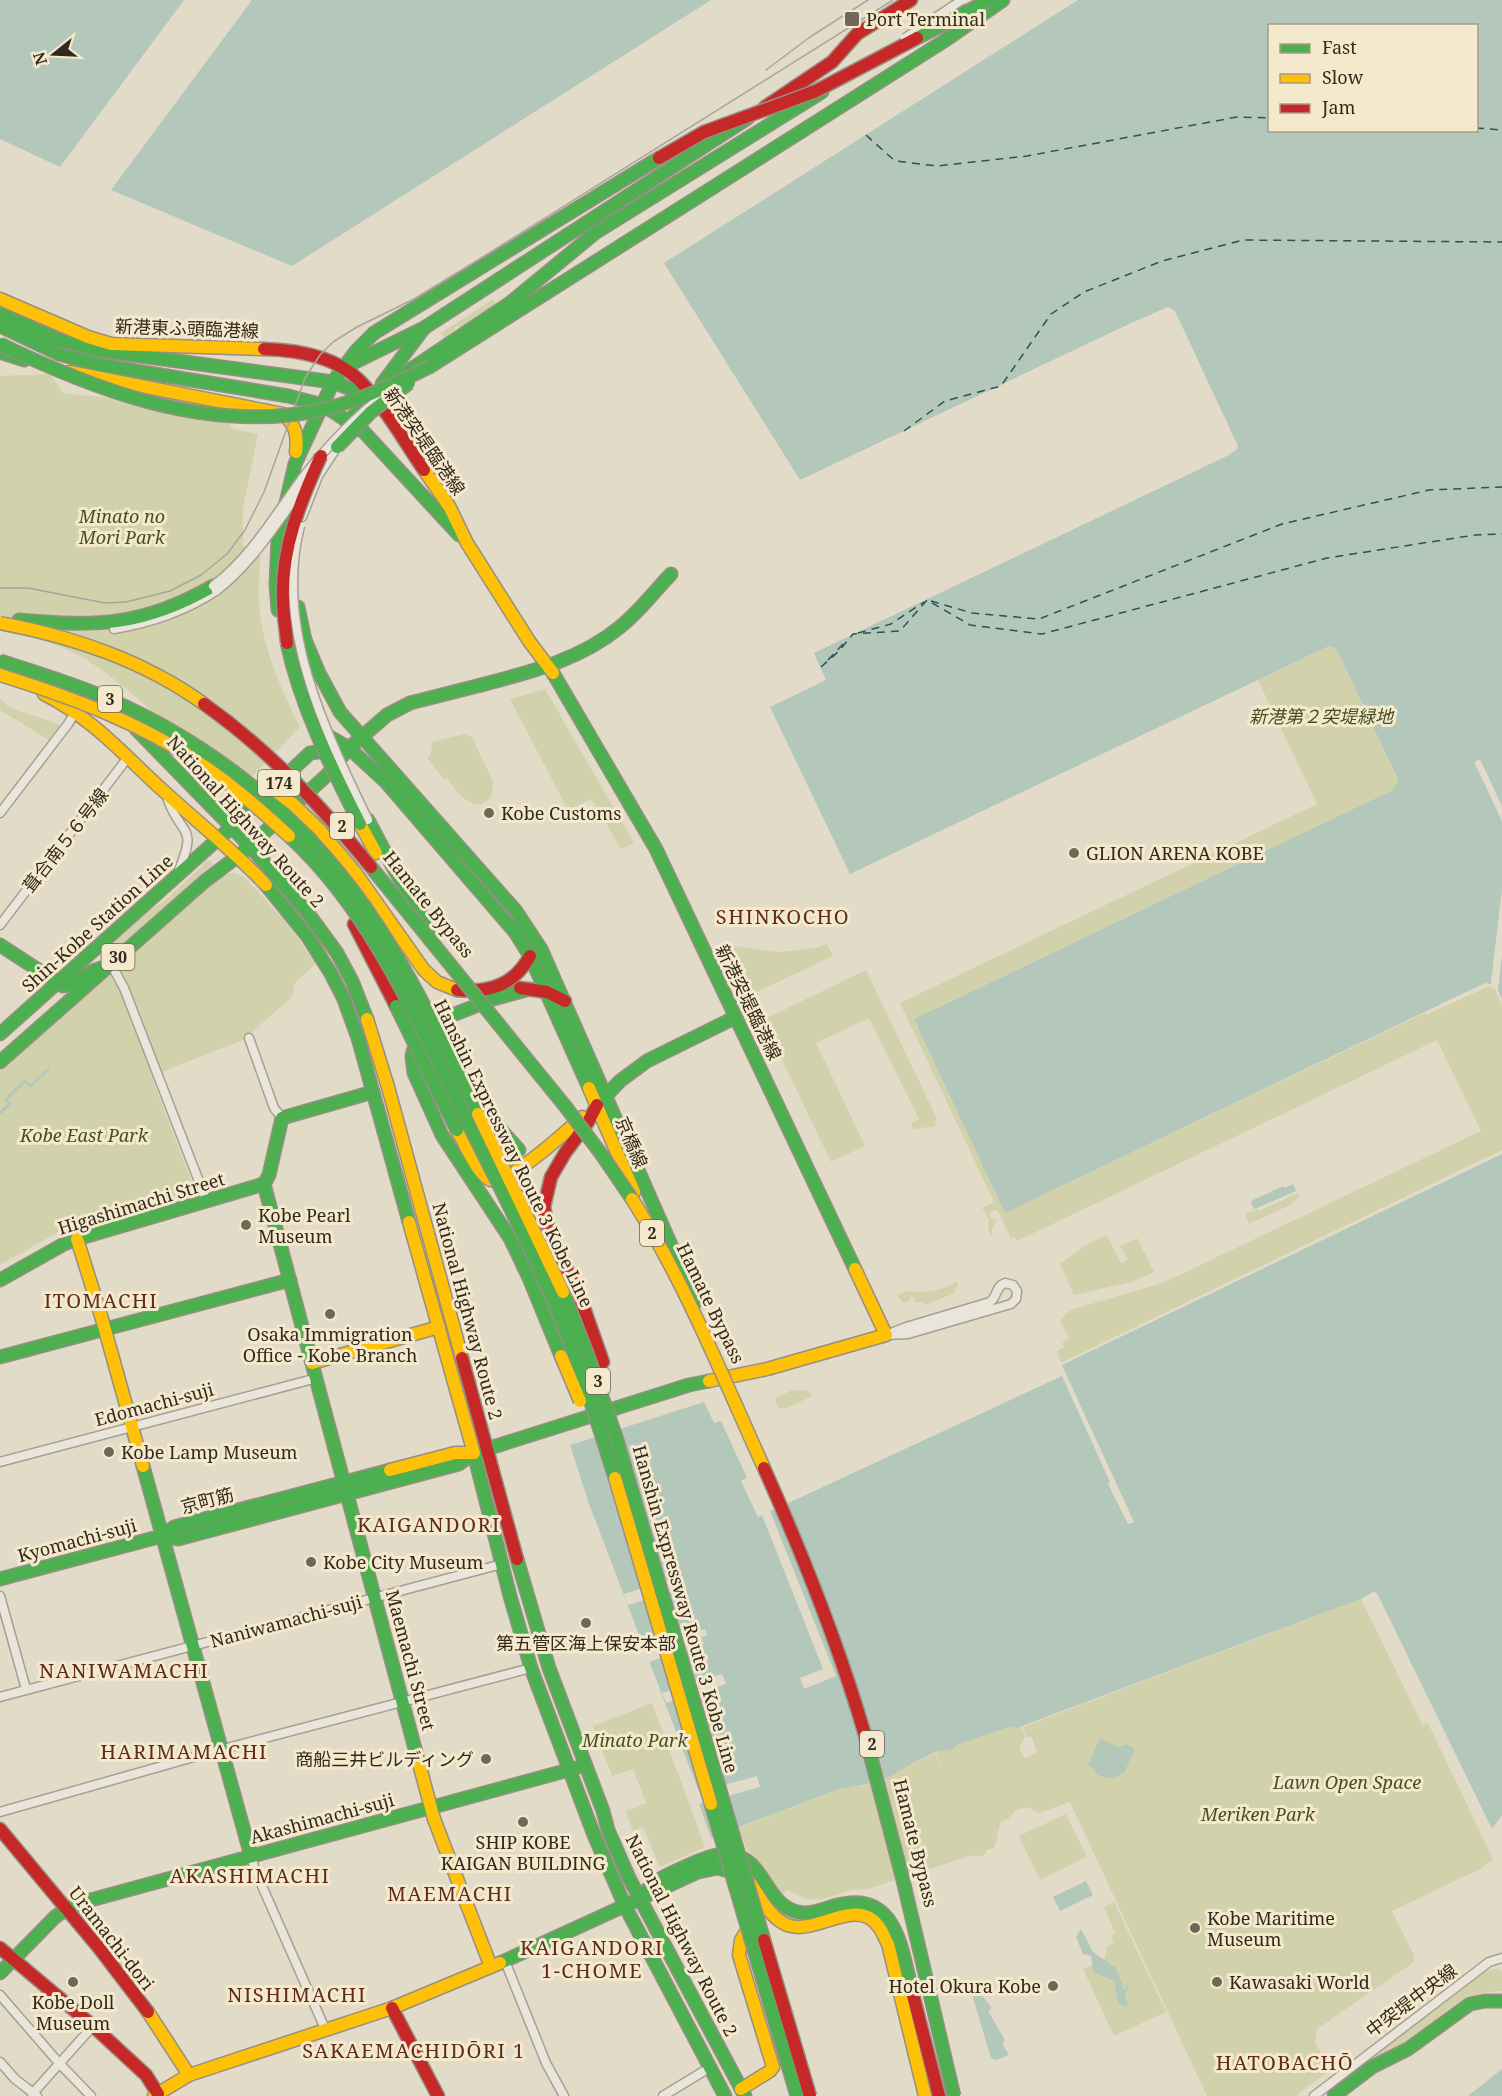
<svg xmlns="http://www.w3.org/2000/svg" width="1502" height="2096" font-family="'Noto Serif','Noto Sans JP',serif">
  <rect width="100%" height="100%" fill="#e2dbc8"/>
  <g fill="#d1d2ab">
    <polygon points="493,299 497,305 489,307 490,309 460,328 458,326 454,328 456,331 444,338 441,333"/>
    <path d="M50,374L63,393L119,399L223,417L233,429L258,434L243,508V546L260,552C260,569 258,586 259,603C262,647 281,689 300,727L235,794C192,751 143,697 93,664C66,645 31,637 0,626V376Z"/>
    <path d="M1329,646L1336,648L1398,781L1393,790L932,1010L1023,1204L1425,1013L1426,1015L1489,986L1495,989L1502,1005V1150L1061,1363L1057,1351L1064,1347L1062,1343L1069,1339L1060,1320L1071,1310L1165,1282L1481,1131L1437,1040L1017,1241L1015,1237L1011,1239L997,1209L989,1213L992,1220L995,1218L996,1221C994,1225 990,1228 993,1235H991L988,1228L989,1219L982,1208L994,1202L900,1003L1317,804L1258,680Z"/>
    <polygon points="545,689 634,843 621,849 592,799 568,810 510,699"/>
    <path d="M0,699C16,714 41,716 60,725L49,740L0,710Z"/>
    <path d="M464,734L472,737L493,782L492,795C475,818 457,792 447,778L444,779L427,758L431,754L432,742Z"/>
    <polygon points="208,860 212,861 212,865 116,951 110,950 108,946 133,920 166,900"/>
    <polygon points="234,873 243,876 286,922 316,963 294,984 292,997 243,1040 169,1069 152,1078 194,1188 189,1194 88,1221 60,1231 0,1265 0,1070 223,875"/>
    <polygon points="827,944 833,956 744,998 722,952 734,946 778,952 816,948"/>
    <polygon points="866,970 937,1119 934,1121 936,1126 913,1129 911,1124 919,1119 869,1018 816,1043 865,1146 831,1162 763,1020"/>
    <polygon points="1298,1193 1300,1197 1288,1206 1249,1224 1245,1214 1257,1209 1259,1211"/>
    <polygon points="1107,1235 1121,1263 1128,1259 1120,1246 1137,1238 1154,1272 1132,1282 1074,1295 1060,1264 1086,1245"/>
    <path d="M957,1282L958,1287L954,1289L955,1293L925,1305L923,1301L916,1303L912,1296L910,1297L911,1300L903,1303L898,1296L905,1291C923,1294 941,1291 957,1282Z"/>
    <polygon points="792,1390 810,1391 812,1396 785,1409 778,1408 775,1402 776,1398"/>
    <path d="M1361,1599L1422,1724L1428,1723L1493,1859L1482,1868L1392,1911L1413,1953L1414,1962L1317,2029L1315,2043L1332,2068L1296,2096H1207L1070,1802L1039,1813L1028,1807L1016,1810L1008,1819L1001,1822C997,1831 998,1838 994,1848L987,1850L984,1855L979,1857L973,1855L868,1889L850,1890L821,1900L807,1899L788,1890L782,1895L746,1848L739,1828L839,1789L872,1784L892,1776L911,1764L935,1753L942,1769L934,1746L1018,1717L1025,1737L1019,1747L1025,1758L1037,1753L1032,1737H1026L1023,1727Z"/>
    <polygon points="652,1703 705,1847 660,1867 643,1827 633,1831 626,1811 646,1803 633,1769 612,1776 593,1726"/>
    <polygon points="1066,1814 1087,1857 1040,1880 1019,1836"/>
    <polygon points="1114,1902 1166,2012 1114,2036 1083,1969 1104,1960 1107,1951 1105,1947 1114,1943 1111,1935 1115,1933 1104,1907"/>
    <polygon points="1497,1969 1502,1971 1502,1991 1489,1992 1471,1996 1414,2040 1378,2058 1376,2055 1481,1974 1489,1970"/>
  </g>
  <g fill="#b4c7bb" fill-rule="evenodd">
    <polygon points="0,0 184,0 60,167 0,139"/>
    <polygon points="252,0 711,0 292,266 111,190"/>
    <path d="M1078,0H1502V999L1495,985L1485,983L1005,1213L914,1019L1393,790L1398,780L1336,648L1329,646L850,874L770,707L826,680L814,653L1227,456L1236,450L1238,446L1175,311L1168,307L1129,324L800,480L664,263ZM1270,26H1476V130H1270Z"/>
    <polygon points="1502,1154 1502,1815 1492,1829 1377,1593 1373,1592 1361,1599 1022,1726 1016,1728 1011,1726 959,1744 953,1749 935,1752 911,1764 892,1776 872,1783 839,1789 711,1838 699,1804 699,1792 588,1501 570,1445 704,1402 714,1423 721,1421 747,1478 741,1481 758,1517 1062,1376 1066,1374 1062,1365"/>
    <polygon points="1293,1184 1296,1191 1254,1209 1251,1203 1253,1200 1283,1186 1285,1188"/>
    <polygon points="1100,1738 1118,1747 1126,1744 1135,1749 1124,1773 1115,1777 1106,1778 1098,1775 1088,1764"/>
    <polygon points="1086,1881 1093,1895 1060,1911 1053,1897"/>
    <polygon points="1081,1929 1093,1952 1116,1968 1124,1989 1126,1989 1127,1984 1129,1989 1125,1993 1128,2006 1122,2006 1118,2001 1114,1981 1093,1972 1091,1956 1083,1954 1076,1937"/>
    <polygon points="980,1993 992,2008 988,2011 1005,2040 1002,2043 1009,2055 996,2060 991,2058 973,1998 974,1995"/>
    <polygon points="1502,2069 1502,2096 1468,2096"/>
  </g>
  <g fill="#e2dbc8">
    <polygon points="1480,759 1502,806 1502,821 1474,762"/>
    <polygon points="1502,889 1502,955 1498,991 1491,983"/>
    <polygon points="1066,1374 1134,1522 1128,1524 1108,1484 1110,1482 1062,1376"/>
    <polygon points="770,1511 836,1676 804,1689 800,1678 823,1669 762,1515"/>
    <polygon points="682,1576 685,1587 628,1605 624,1594"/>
    <polygon points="697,1624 699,1631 705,1629 707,1635 701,1637 704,1644 649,1662 642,1642"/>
    <polygon points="722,1674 726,1684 666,1703 662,1693"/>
    <polygon points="757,1776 760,1787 699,1804 699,1792"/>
  </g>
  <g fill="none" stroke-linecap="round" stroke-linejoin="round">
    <polyline stroke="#b4c7bb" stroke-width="3" points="0,1113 10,1104 6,1099 25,1081 30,1086 48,1070"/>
    <g stroke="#2b5351" stroke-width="1.5" stroke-dasharray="8 6" stroke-linecap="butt">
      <polyline points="1476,128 1502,130"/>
      <polyline points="866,135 895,161 937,166 1027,156 1237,117 1270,118"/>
      <polyline points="904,431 945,401 1001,386 1051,314 1084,292 1162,261 1243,240 1502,242"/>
      <polyline points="931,601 972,613 1039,619 1282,524 1429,490 1502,487"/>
      <polyline points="858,633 891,624 924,602"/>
      <polyline points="828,660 845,642"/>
      <polyline points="821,667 839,651 853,634 900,631 927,600 970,625 1042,634 1327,558 1475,535 1502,534"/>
    </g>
    <g stroke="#a69f92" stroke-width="11">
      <g id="street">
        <polyline points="302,517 318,476 337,447"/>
        <path d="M114,629C152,623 184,612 216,591"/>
        <path d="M168,800C181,837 198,824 179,870"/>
        <polyline points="0,813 68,724 76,711"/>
        <polyline points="0,925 129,756"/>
        <polyline points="111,964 124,988 207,1202"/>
        <polyline points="249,1038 274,1108 282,1118"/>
        <path d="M1005,1283L1013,1285L1017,1291L1016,1299L1011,1304L908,1334L886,1335L906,1327L990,1302C998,1296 995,1287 1005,1283Z"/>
        <polyline points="0,1462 317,1378"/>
        <polyline points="0,1596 26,1689"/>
        <polyline points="0,1697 502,1564"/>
        <polyline points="0,1812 208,1753 531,1668"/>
        <polyline points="251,1856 255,1870 326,2031"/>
        <polyline points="505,1961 546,2063 564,2096"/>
        <polyline points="0,1995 59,2063 91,2096"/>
        <polyline points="0,2062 15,2079 37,2096"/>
        <polyline points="32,2096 33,2093 93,2026"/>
        <polyline points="663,2096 709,2068"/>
        <polyline points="1314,2096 1489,1962 1502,1958"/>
      </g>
    </g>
    <g stroke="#968f82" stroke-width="15">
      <g id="fast">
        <polyline points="0,314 59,340 96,350 333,382 371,397"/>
        <polyline points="0,326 59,354 100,365 288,396 323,405 364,432 459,535"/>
        <polyline points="424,328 748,118"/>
        <polyline points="0,352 24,360"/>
        <polyline points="347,366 424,328 382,384"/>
        <polyline points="431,366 944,41 1003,0"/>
        <polyline points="392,382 510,303 595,233 822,92"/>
        <polyline points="347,422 378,393"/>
        <polyline points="298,607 305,640 319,673 340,712 516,911 541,949 696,1302"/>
        <polyline points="278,610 276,585 278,538 295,464 333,382 356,351 374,333 659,158"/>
        <path d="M19,620C97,627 144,626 213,586"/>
        <polyline points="553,673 656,849 855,1269"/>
        <path d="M481,685C530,672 580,660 620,627C639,612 654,592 671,574"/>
        <polyline points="313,717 323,733 349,748 386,782 515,932 530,956 589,1088"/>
        <polyline points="136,729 250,846 307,912 337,953 352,981 367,1019"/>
        <polyline points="368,820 395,871 435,935"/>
        <polyline points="224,834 310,753 340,749"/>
        <polyline points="242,853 327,775 349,748 387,715 410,703 481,685"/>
        <polyline points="266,885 308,937 330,972 343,997 358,1038 409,1222"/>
        <path d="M0,945L63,986C80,984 89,968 107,967"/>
        <polyline points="530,989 493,999 435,1022 427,1027 416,1041 412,1056 414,1073 442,1135 510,1238 529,1278 561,1356"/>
        <polyline points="0,1034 218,839"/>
        <polyline points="0,1062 205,881 238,856"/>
        <polyline points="601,1101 620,1081 647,1061 736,1017"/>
        <polyline points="502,1131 519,1150"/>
        <polyline points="264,1184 418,1760"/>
        <polyline points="264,1184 269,1175 282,1118 373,1092"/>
        <polyline points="0,1280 64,1244 77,1239 264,1184"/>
        <polyline points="0,1357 290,1280"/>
        <polyline points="473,1450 510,1596 531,1668 594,1835 625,1906 725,2096"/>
        <polyline points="143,1466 251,1856"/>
        <polyline points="162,1536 178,1539 459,1464 474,1453 689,1385 709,1381"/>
        <polyline points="517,1559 549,1668 603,1811 608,1830 629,1878 745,2096"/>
        <polyline points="0,1579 162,1536 174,1527 390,1470"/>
        <path d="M643,1894C655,1881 664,1876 680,1869C704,1859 729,1843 752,1865C767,1880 772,1903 794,1911C808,1916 821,1910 834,1906C896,1888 901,1947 912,1991"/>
        <polyline points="500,1963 698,1872 718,1868 736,1873"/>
        <polyline points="0,1973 55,1917 68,1908 87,1901 576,1768"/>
        <polyline points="1334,2096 1372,2067 1408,2049 1470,2004 1485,2001 1502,2001"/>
      </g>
    </g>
    <g stroke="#968f82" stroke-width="15">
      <g id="slow">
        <polyline points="0,299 88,337 111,344 264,349"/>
        <path d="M70,372L283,414C296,425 298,436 296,452"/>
        <polyline points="424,470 449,506 467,543 529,641 553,673"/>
        <path d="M44,694C97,721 125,757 168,795C201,825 235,852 266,885"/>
        <polyline points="360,824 376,853"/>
        <polyline points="319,829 355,872 424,970 437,982 457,990"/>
        <polyline points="367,1019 388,1087 462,1358"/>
        <polyline points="589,1088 634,1192"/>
        <path d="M457,1130C464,1142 478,1176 491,1180C508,1185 568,1130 582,1117"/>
        <polyline points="409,1222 473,1450"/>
        <polyline points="77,1239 102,1319 143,1466"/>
        <polyline points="312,1363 439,1327"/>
        <polyline points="709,1381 767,1369 886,1335 855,1269"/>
        <polyline points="390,1470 455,1453 474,1453"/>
        <polyline points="418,1760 434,1819 491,1967"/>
        <path d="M750,1883C760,1897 770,1918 787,1925C816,1936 857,1895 879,1927C883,1932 885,1939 888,1944L925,2096"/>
        <polyline points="148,2012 189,2075"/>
        <polyline points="741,2089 770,2071 773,2067 739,1955 741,1940 750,1926"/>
        <polyline points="154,2096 189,2075 392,2008 500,1963"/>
      </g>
    </g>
    <g stroke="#968f82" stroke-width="15">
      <g id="jam">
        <polyline points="765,107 832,62 857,34 911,0"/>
        <path d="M264,349C297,350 335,356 359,380C384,405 404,441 424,470"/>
        <polyline points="354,924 396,1006"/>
        <polyline points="520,988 547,992 565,1001"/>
        <path d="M457,990C490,993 514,985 530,956"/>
        <polyline points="597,1105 588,1122 565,1153 551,1177 544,1207 548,1227 584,1308 603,1362"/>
        <polyline points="462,1358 517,1559"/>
        <polyline points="0,1829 99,1948 148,2012"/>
        <polyline points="0,1948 93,2026 146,2075 158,2094"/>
        <polyline points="912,1991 939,2096"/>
        <polyline points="392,2008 438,2096"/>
      </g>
    </g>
    <use href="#street" stroke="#eae5db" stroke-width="8"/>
    <use href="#fast" stroke="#4caf50" stroke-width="12"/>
    <use href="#slow" stroke="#ffc107" stroke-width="12"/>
    <use href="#jam" stroke="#c62828" stroke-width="12"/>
    <g stroke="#a9a59c" stroke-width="1.5">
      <polyline points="766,70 810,37 868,0"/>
      <polyline points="0,588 28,588 105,603 126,602 170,591 201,575 227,554 245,530 264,492 305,378 320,355 333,342 357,327 414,299 486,255 893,0"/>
    </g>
    <g stroke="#a69f92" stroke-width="11" stroke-linecap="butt">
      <g id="street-bridge">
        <polyline points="905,38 962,0"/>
        <path d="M300,526C274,627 325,731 368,820"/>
        <path d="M213,586C250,558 274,517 301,480C327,446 357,415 391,389"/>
        <path d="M216,591C252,564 275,524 302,489"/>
      </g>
    </g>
    <g stroke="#968f82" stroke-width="15" stroke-linecap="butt">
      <g id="fast-bridge">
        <polyline points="917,38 989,0"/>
        <path d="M0,344C91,388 195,428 298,414C345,408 389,387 431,366"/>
        <polyline points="337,447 371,412 409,383"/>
        <path d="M287,643C301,707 330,765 360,824"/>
        <path d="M0,661C38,673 75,684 111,700C220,748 313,826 378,926C417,985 446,1051 478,1114"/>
        <path d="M289,836C369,909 415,1015 462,1111C494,1176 528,1240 556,1307C579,1363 597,1420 615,1478"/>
        <polyline points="371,867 565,1106 602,1155 632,1199"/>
        <polyline points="396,1006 457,1130"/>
        <polyline points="484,1107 502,1131"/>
        <polyline points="563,1292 587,1353 617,1440 764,1940"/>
        <polyline points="865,1735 902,1876 954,2096"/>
        <polyline points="711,1804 797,2096"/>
      </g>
    </g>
    <g stroke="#968f82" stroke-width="15" stroke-linecap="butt">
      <g id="slow-bridge">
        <path d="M0,623C73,637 143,660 204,704"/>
        <path d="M0,675C73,698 145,724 208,769C237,789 263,812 289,836"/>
        <polyline points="269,786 294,805 319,829"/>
        <polyline points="478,1114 563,1292"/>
        <path d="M632,1199C685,1282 723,1378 764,1468"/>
        <polyline points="561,1356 580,1401"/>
        <polyline points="615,1478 711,1804"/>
      </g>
    </g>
    <g stroke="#968f82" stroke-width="15" stroke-linecap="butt">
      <g id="jam-bridge">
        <polyline points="659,158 704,132 816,91 917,38"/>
        <path d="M287,643C286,629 283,614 283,600C281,549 300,502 321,456"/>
        <path d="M204,704C269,750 321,806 371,867"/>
        <path d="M764,1468C803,1555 838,1643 865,1735"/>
        <polyline points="764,1940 810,2096"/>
      </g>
    </g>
    <use href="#street-bridge" stroke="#eae5db" stroke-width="8"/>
    <use href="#fast-bridge" stroke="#4caf50" stroke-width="12"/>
    <use href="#slow-bridge" stroke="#ffc107" stroke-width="12"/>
    <use href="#jam-bridge" stroke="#c62828" stroke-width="12"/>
  </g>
  <g fill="#716758" stroke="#f4e9cd" stroke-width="2">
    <rect x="844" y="11" width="16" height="16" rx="3"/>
    <circle cx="489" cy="813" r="6"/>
    <circle cx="1074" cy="853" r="6"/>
    <circle cx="246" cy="1225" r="6"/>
    <circle cx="330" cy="1314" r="6"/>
    <circle cx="109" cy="1452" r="6"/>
    <circle cx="311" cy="1562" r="6"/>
    <circle cx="586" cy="1623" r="6"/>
    <circle cx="486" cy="1759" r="6"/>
    <circle cx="523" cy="1822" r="6"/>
    <circle cx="1195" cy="1928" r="6"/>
    <circle cx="73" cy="1982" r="6"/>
    <circle cx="1217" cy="1982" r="6"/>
    <circle cx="1053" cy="1986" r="6"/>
  </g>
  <g text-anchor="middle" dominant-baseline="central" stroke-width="6" stroke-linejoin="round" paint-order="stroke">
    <g fill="#f4e9cd" stroke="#6e6251" stroke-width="1.5">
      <rect x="98" y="686" width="24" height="26" rx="4.5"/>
      <rect x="258" y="770" width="42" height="26" rx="4.5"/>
      <rect x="330" y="813" width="24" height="26" rx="4.5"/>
      <rect x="101.5" y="944" width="33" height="26" rx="4.5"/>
      <rect x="640" y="1220" width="24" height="26" rx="4.5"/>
      <rect x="586" y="1368" width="24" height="26" rx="4.5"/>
      <rect x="860" y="1731" width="24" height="26" rx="4.5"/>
    </g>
    <g font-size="16" font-weight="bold" fill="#34281c">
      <text x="110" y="699">3</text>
      <text x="279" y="783">174</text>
      <text x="342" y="826">2</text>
      <text x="118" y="957">30</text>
      <text x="652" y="1233">2</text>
      <text x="598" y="1381">3</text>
      <text x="872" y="1744">2</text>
    </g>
    <g font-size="18" fill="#34281c" stroke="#f4e9cd" text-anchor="start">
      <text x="866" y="19">Port Terminal</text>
      <text x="501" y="813">Kobe Customs</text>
      <text x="1086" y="853">GLION ARENA KOBE</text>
      <text x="258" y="1215">Kobe Pearl<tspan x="258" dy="21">Museum</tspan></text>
      <text x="330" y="1334" text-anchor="middle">Osaka Immigration<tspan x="330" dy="21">Office - Kobe Branch</tspan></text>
      <text x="121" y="1452">Kobe Lamp Museum</text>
      <text x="323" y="1562">Kobe City Museum</text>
      <text x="586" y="1643" text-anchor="middle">第五管区海上保安本部</text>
      <text x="474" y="1759" text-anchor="end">商船三井ビルディング</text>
      <text x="523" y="1842" text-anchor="middle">SHIP KOBE<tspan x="523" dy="21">KAIGAN BUILDING</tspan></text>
      <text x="1207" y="1918">Kobe Maritime<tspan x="1207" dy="21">Museum</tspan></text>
      <text x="1229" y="1982">Kawasaki World</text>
      <text x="1041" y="1986" text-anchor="end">Hotel Okura Kobe</text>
      <text x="73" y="2002" text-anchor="middle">Kobe Doll<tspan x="73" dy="21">Museum</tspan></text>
    </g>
    <g font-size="18" fill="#34281c" stroke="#f4e9cd">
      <text transform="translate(187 328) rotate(2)">新港東ふ頭臨港線</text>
      <text transform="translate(425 441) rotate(55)">新港突堤臨港線</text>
      <text transform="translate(246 821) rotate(48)">National Highway Route 2</text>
      <text transform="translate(65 840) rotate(-52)">葺合南５６号線</text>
      <text transform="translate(429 904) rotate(51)">Hamate Bypass</text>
      <text transform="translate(97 923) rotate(-42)">Shin-Kobe Station Line</text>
      <text transform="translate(749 1002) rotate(64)">新港突堤臨港線</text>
      <text transform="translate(632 1142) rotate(67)">京橋線</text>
      <text transform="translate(514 1153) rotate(64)">Hanshin Expressway Route 3 Kobe Line</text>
      <text transform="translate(141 1203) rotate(-17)">Higashimachi Street</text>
      <text transform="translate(711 1303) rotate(64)">Hamate Bypass</text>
      <text transform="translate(468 1311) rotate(75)">National Highway Route 2</text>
      <text transform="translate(154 1404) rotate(-15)">Edomachi-suji</text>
      <text transform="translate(207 1500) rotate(-15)">京町筋</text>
      <text transform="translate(77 1540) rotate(-15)">Kyomachi-suji</text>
      <text transform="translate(686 1609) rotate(74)">Hanshin Expressway Route 3 Kobe Line</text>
      <text transform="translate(286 1621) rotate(-15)">Naniwamachi-suji</text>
      <text transform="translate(411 1660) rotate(75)">Maemachi Street</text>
      <text transform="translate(322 1818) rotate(-15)">Akashimachi-suji</text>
      <text transform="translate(916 1843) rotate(76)">Hamate Bypass</text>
      <text transform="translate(682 1935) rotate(63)">National Highway Route 2</text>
      <text transform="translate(112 1938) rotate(52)">Uramachi-dori</text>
      <text transform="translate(1411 2000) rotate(-37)">中突堤中央線</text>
    </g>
    <g font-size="18" font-style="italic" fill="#445023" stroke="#f4e9cd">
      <text x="122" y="516">Minato no<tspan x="122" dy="21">Mori Park</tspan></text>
      <text x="1321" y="716">新港第２突堤緑地</text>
      <text x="84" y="1135">Kobe East Park</text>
      <text x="635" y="1740">Minato Park</text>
      <text x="1347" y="1782">Lawn Open Space</text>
      <text x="1258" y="1814">Meriken Park</text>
    </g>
    <g font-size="20" letter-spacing="1.5" fill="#5f2b1c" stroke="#f4e9cd">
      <text x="783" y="916">SHINKOCHO</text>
      <text x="101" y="1300">ITOMACHI</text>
      <text x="429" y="1524">KAIGANDORI</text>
      <text x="124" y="1670">NANIWAMACHI</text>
      <text x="184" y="1751">HARIMAMACHI</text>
      <text x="250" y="1875">AKASHIMACHI</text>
      <text x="450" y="1893">MAEMACHI</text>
      <text x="592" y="1947">KAIGANDORI<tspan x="592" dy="23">1-CHOME</tspan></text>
      <text x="297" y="1994">NISHIMACHI</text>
      <text x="414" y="2050">SAKAEMACHIDŌRI 1</text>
      <text x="1285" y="2062">HATOBACHŌ</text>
    </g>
  </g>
  <rect x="1268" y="24" width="210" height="108" fill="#f4e9cd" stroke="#a79c86" stroke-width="1.5"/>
  <rect x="1280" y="44" width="30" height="9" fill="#4caf50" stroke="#a79c86" stroke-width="1.5"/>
  <text x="1322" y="54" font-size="18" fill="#34281c">Fast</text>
  <rect x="1280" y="74" width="30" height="9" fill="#ffc107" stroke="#a79c86" stroke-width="1.5"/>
  <text x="1322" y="84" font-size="18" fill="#34281c">Slow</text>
  <rect x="1280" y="104" width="30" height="9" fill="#c62828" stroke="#a79c86" stroke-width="1.5"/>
  <text x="1322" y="114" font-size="18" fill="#34281c">Jam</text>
  <g transform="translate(54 54) rotate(252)" stroke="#f4e9cd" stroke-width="4.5" paint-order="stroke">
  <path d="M0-4.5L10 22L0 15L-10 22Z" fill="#34281c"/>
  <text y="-9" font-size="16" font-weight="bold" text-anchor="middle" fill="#34281c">N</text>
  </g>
</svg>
